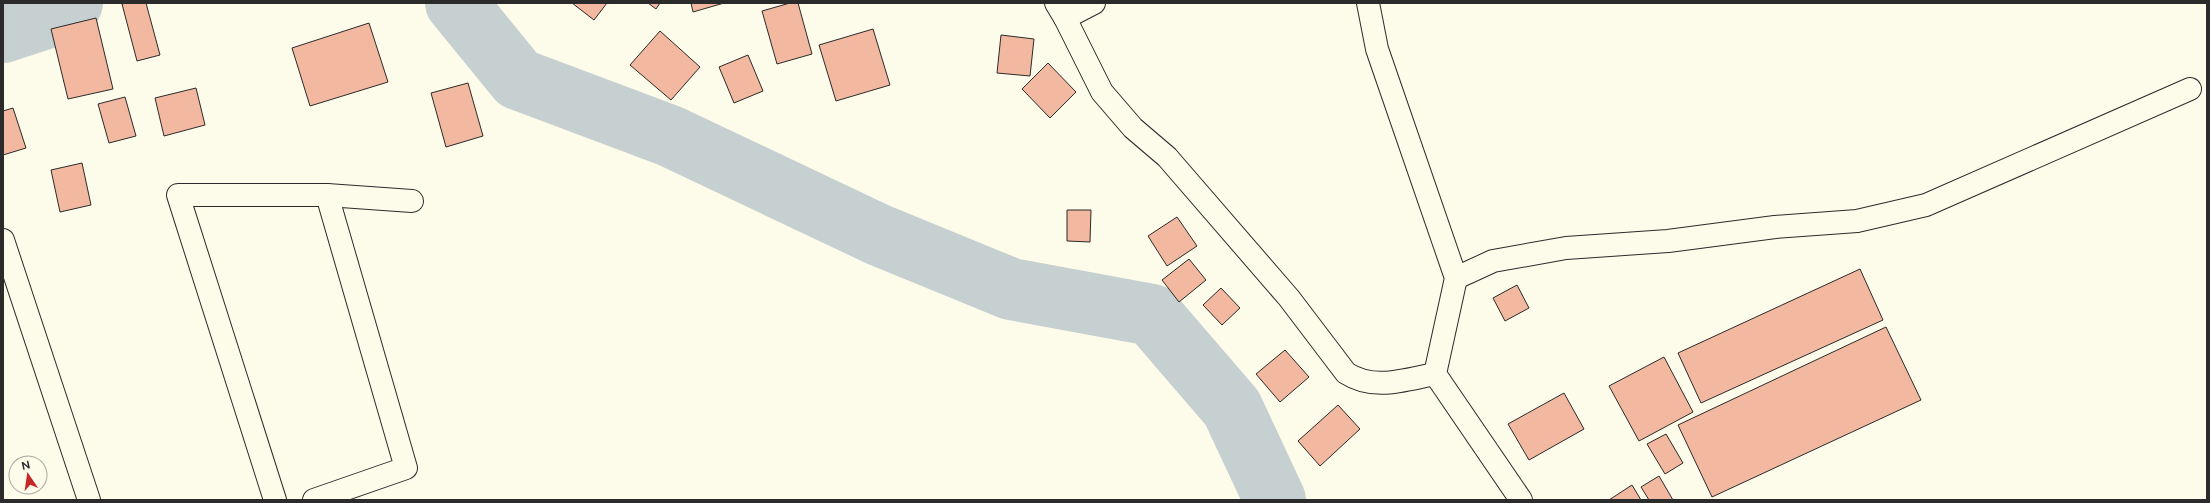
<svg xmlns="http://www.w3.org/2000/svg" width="2210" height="503" font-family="Figtree,sans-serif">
  <rect width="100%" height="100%" fill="#fdfbea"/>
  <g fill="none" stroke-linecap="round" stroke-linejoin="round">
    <g stroke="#c7d0d0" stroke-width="62">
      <polyline points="456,3 518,79 670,136 879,235 1011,289 1152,315 1232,408 1275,500"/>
      <polyline points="3,32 67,11 72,3"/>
    </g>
  </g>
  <g fill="#f2b8a0" stroke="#2b2b2b">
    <polygon points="126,3 146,3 160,55 137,61 122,4"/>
    <polygon points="572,3 607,3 594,20"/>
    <polygon points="648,3 660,3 656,9"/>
    <polygon points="691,3 724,3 693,12"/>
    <polygon points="790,3 798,3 812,54 777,64 762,11"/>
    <polygon points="96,18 113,89 68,99 51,29"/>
    <polygon points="369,23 388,82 310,106 292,48"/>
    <polygon points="873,29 890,85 836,101 819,45"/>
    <polygon points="660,31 700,67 671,100 630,65"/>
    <polygon points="1001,35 1034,39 1030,76 997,73"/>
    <polygon points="748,55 763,91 734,103 719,67"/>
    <polygon points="1048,63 1076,92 1050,118 1022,89"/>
    <polygon points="468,83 483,136 446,147 431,93"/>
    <polygon points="196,88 205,125 164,136 155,98"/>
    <polygon points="125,97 136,136 109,143 98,104"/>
    <polygon points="13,108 26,148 3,155 3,111"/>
    <polygon points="82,163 91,205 60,212 51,170"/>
    <polygon points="1067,210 1091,210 1090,242 1067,241"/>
    <polygon points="1177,217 1197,246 1167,266 1148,236"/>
    <polygon points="1189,259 1206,280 1179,302 1162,280"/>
    <polygon points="1860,269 1883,320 1701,403 1678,353"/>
    <polygon points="1517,285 1529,308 1505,321 1493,298"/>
    <polygon points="1221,288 1240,308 1222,325 1203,305"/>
    <polygon points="1886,327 1921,400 1712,497 1678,425"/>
    <polygon points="1285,350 1309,377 1280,402 1256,374"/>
    <polygon points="1664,357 1693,412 1639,441 1609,386"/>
    <polygon points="1564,393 1584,429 1529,460 1508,424"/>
    <polygon points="1338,405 1360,429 1320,466 1298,441"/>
    <polygon points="1666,434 1683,463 1665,474 1647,444"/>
    <polygon points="1659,476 1673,500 1649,500 1641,487"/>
    <polygon points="1632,485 1641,500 1609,500"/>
  </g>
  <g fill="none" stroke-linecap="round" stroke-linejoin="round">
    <g stroke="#2b2b2b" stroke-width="24">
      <g id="minor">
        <polyline points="1056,3 1065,18 1094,3"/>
        <polyline points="1368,3 1377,49 1456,278 1435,374 1521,500"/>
        <path d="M1065,18L1102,92L1133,128L1167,157L1289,298L1346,373C1374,391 1404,380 1435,374"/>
        <polyline points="3,240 89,500"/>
        <polyline points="1456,278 1493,261 1566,248 1668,241 1775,227 1857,221 1926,205 2190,89"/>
        <polyline points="275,500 178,195 327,195 412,201"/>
        <polyline points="314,500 406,468 327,195"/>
      </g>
    </g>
    <use href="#minor" stroke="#fdfbea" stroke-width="22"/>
  </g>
  <rect width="2210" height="503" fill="none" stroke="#2b2b2b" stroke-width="8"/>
  <g transform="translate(28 475) rotate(347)"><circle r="19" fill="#fdfbea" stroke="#a9a89e"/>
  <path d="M0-3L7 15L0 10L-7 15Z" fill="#c62828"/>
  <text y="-6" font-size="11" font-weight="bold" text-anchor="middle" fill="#2b2b2b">N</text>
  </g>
</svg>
